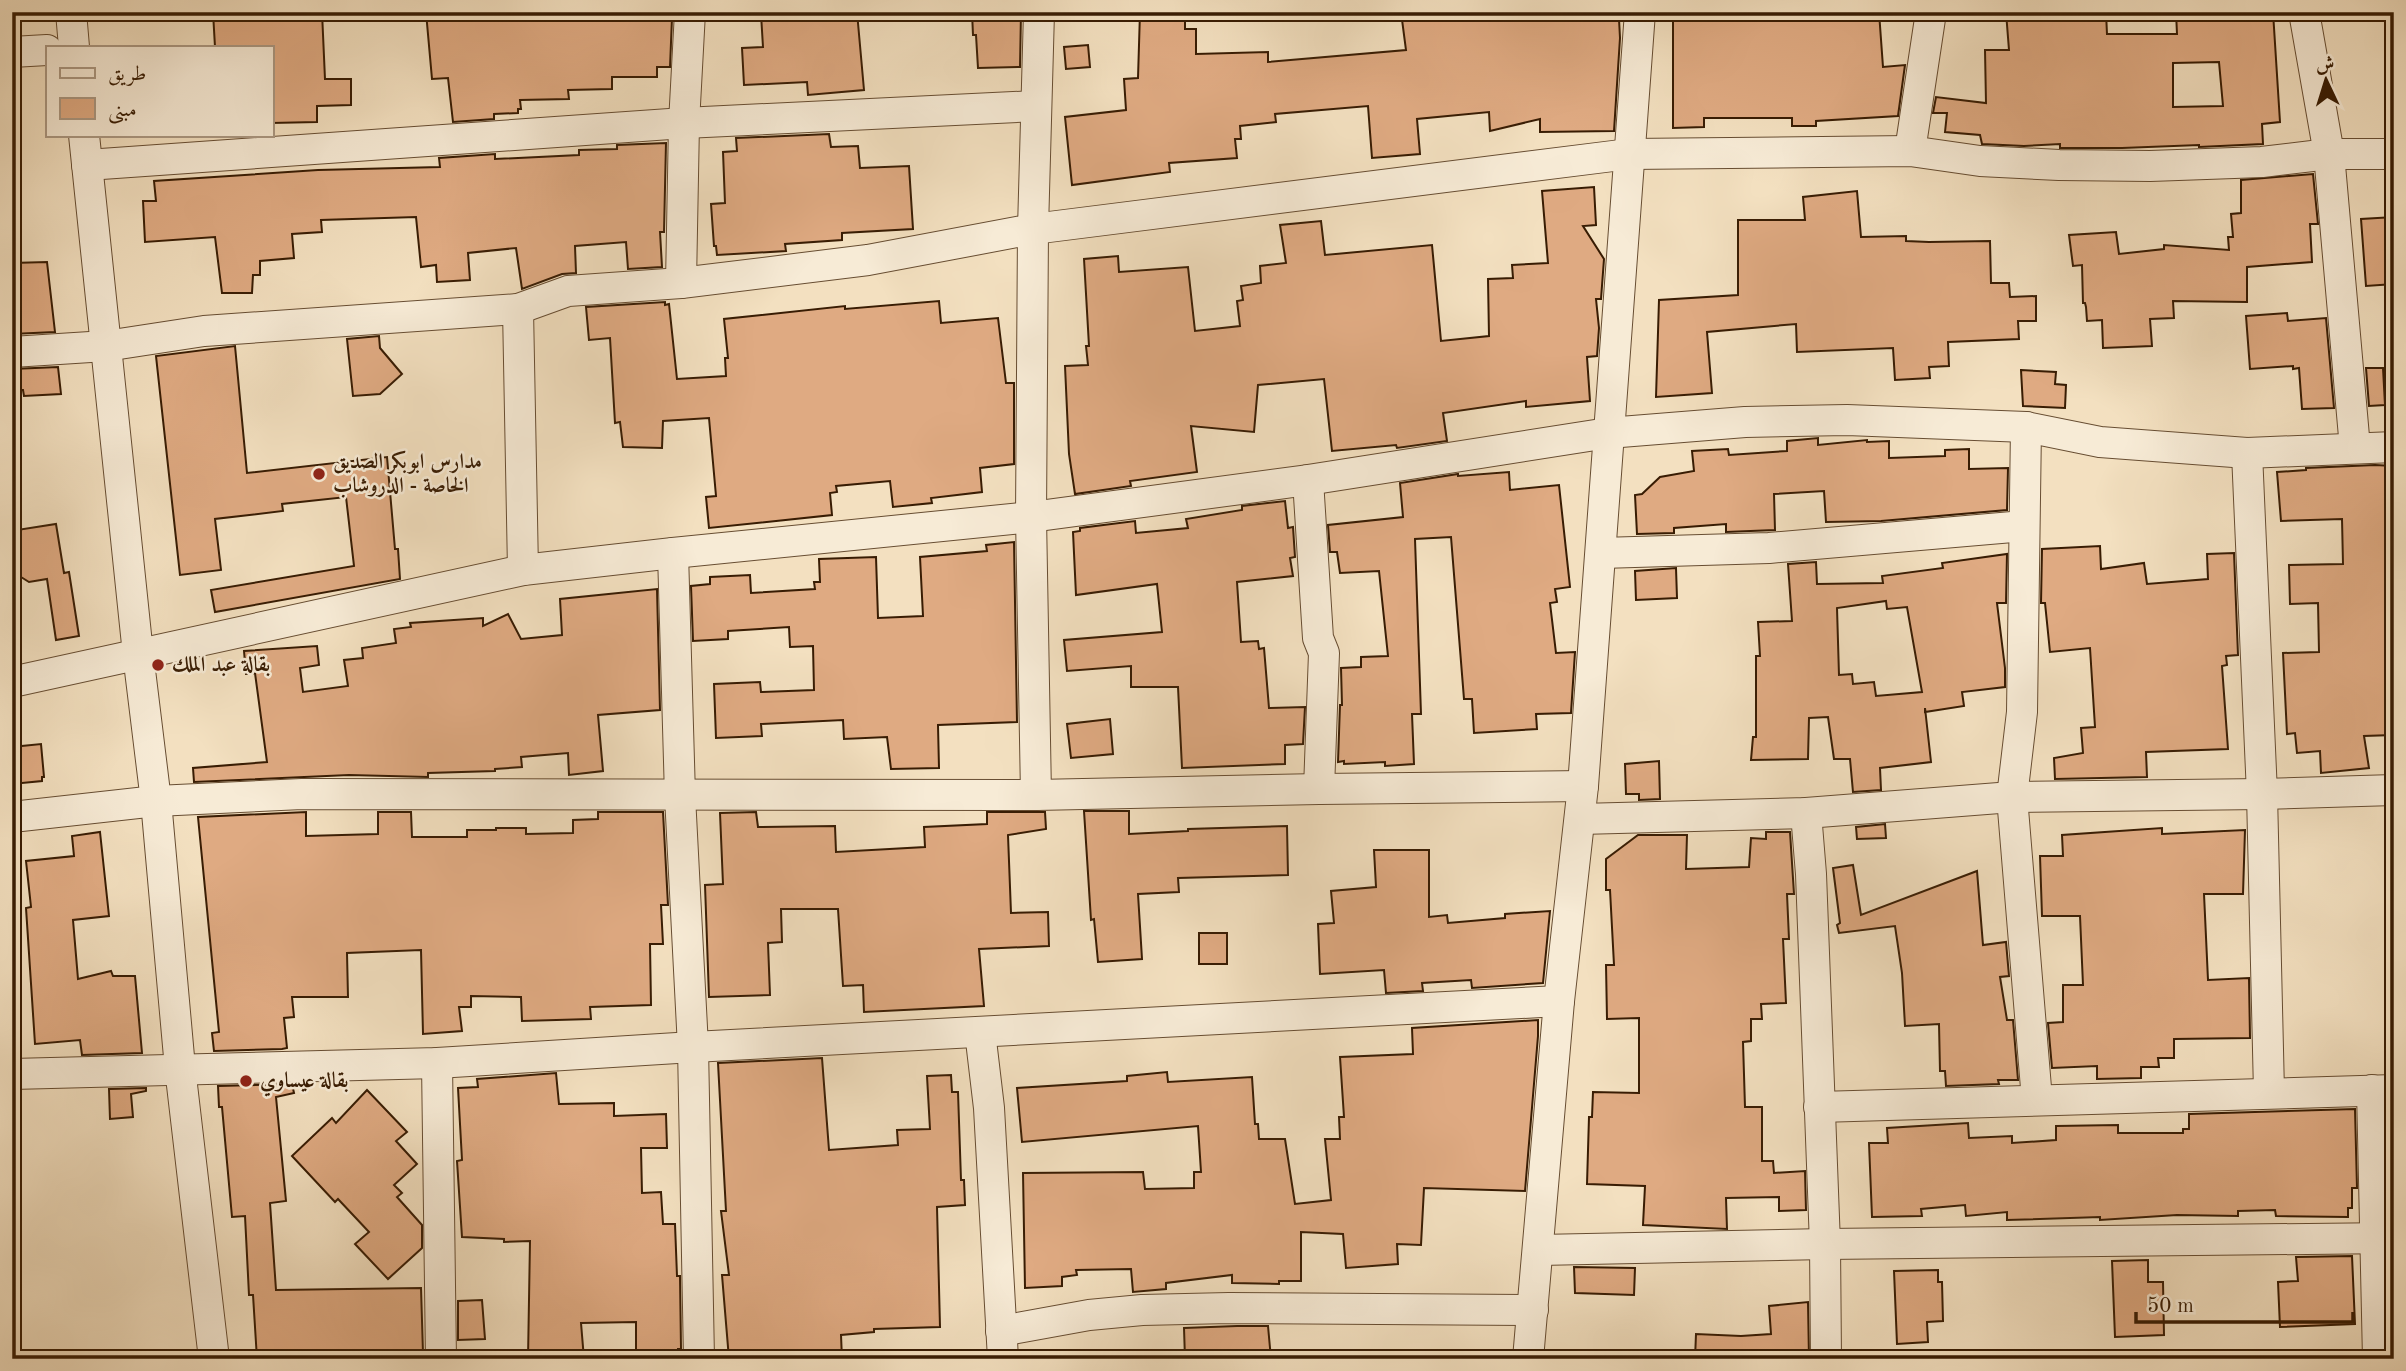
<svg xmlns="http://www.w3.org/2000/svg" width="2406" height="1371" font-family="'Old Standard TT',Amiri,serif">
  <rect width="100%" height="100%" fill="#f3e0c0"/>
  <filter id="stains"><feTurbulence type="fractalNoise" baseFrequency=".00286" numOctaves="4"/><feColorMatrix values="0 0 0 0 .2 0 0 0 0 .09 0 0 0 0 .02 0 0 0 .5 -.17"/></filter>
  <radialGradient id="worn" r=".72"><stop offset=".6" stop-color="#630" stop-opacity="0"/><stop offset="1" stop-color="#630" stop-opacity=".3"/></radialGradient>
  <g fill="#dfaa82" stroke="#381c03" stroke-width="2" fill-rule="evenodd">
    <polygon points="213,12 322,12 325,79 351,79 351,105 317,106 317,122 271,123 271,47 215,47"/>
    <polygon points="426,12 522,12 522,20 672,18 670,67 657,67 657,77 612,77 612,89 568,90 569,99 520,100 521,109 518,109 518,113 494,114 494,119 453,122 448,78 432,79"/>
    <polygon points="788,12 857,12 864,90 808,95 807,82 744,85 742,48 763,47 761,14"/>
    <polygon points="972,12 1021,12 1020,67 978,68 976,35 973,35"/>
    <polygon points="1140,12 1185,12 1185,29 1196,29 1196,54 1268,52 1268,62 1406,50 1401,12 1614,12 1614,19 1619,19 1620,38 1614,131 1540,132 1540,119 1490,131 1489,112 1417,119 1420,154 1372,158 1368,106 1275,114 1276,122 1240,126 1241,139 1235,139 1237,158 1169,163 1170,172 1072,185 1065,117 1126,110 1124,79 1138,78"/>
    <polygon points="1707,12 1879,12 1883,67 1905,65 1898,116 1816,121 1816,126 1792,126 1792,118 1704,118 1704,127 1673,128 1673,14 1707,14"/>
    <path d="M2006,12H2106L2107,34H2177L2176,12H2273L2280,122L2262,124L2263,144L2199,147V145L2122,148H2060V144L2024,146L1982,144L1980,135L1945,132L1947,113H1933L1936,97L1986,103L1985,50H2009ZM2219,62L2223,106L2173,107V63Z"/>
    <polygon points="1088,45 1090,67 1066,69 1064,47"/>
    <polygon points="829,134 831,147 858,146 860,168 909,166 913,229 842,233 842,240 785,244 786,251 717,255 716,246 714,246 711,204 725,203 723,152 737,151 736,138"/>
    <polygon points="666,143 664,232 660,232 662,267 628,269 626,242 575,246 576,273 562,274 522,289 516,248 468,253 470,280 437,282 436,265 421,267 416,217 321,220 322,232 292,234 294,258 260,261 260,275 253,275 252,293 222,293 215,237 145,242 143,201 156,201 154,181 318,170 440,167 439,158 495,154 495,159 579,155 579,150 617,149 617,145"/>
    <polygon points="2313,174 2318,224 2310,224 2312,262 2247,267 2247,302 2173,301 2174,318 2150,319 2152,346 2103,348 2102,320 2087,321 2086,307 2085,303 2083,303 2082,265 2073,266 2069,235 2116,232 2119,254 2164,249 2164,245 2229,250 2228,237 2233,237 2231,214 2241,213 2241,180"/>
    <polygon points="1594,187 1596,225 1583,226 1604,259 1601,299 1596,299 1599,328 1597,356 1587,357 1590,401 1526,407 1526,401 1443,413 1447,441 1397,448 1396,445 1332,451 1324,379 1258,385 1254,432 1191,426 1197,472 1130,481 1131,486 1075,494 1069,454 1065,366 1088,365 1086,346 1089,346 1084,259 1118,256 1119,272 1188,267 1195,331 1240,326 1237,301 1243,300 1241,286 1261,283 1260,266 1286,263 1280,225 1321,221 1325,255 1432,245 1441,341 1489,336 1488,279 1513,278 1512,265 1548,263 1542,191"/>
    <polygon points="1857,191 1861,237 1906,236 1906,241 1929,242 1990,241 1991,283 2009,283 2010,297 2036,296 2036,321 2018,321 2019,339 1948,342 1949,366 1929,367 1930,378 1895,380 1893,348 1797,352 1796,324 1707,332 1712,393 1656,397 1659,300 1738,295 1738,220 1805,220 1803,197"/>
    <polygon points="2394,217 2394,284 2366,286 2361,219"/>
    <polygon points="47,262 55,332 12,334 12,263"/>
    <polygon points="939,301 941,323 998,318 1006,383 1014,383 1014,464 980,468 982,492 931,498 932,503 893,507 890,481 836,486 837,492 830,493 832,515 709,528 706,497 716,496 709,418 663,421 662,448 623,447 620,422 615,423 610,338 589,340 586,307 665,302 665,305 669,304 677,379 726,376 725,358 728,358 724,319 845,306 845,309"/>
    <polygon points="2287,313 2288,321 2326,318 2334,408 2302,409 2299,368 2293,369 2293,366 2250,369 2246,316"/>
    <polygon points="379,336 380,348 402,374 380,394 353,396 347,339"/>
    <polygon points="235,346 247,473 387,457 395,549 398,549 400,579 215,612 211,590 354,566 346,497 282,504 283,511 215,519 221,570 180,575 156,356"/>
    <polygon points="58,367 61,394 24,396 23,390 12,390 12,369"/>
    <polygon points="2366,368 2383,368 2385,405 2369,406"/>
    <polygon points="2021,370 2056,372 2055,384 2066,385 2065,408 2023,406"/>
    <polygon points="1818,438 1818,445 1867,440 1867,442 1889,441 1889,458 1945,456 1945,450 1969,449 1969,469 2008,468 2007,510 1881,521 1826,522 1824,491 1774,494 1775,530 1726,532 1726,524 1674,528 1674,533 1637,534 1635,495 1642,494 1660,477 1694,471 1692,451 1728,449 1729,455 1787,451 1787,441"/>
    <polygon points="2375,465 2394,466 2393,735 2364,736 2369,768 2321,773 2320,751 2297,753 2295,733 2287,734 2283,653 2319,652 2318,603 2290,604 2289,565 2343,564 2342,519 2281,521 2277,472 2306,470 2306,468"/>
    <polygon points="1509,472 1510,490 1559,485 1570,587 1555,589 1557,602 1550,603 1556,653 1575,652 1571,713 1536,714 1537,729 1474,733 1472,699 1464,699 1451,537 1415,539 1421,714 1412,714 1414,764 1385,766 1385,762 1344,764 1344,761 1338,762 1340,705 1342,705 1341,668 1361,667 1361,657 1388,656 1379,571 1340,573 1337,552 1330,552 1328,525 1403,517 1400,483 1458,474 1458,476"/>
    <polygon points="1285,501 1288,528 1293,527 1295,557 1290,558 1293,576 1237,582 1241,642 1258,641 1259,649 1264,648 1269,708 1305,707 1303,744 1285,745 1285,764 1182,768 1178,687 1131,687 1131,666 1067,671 1064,640 1162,632 1157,584 1076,595 1073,532 1080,531 1080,528 1135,521 1136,533 1188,528 1186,519 1242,510 1242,506"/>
    <polygon points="56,524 64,573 69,572 79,636 56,640 47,579 29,582 21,577 17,530"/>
    <polygon points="1014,542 1017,722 938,725 939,768 891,769 887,737 844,739 843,720 761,724 762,736 716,738 714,684 760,682 761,692 814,690 813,646 790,647 789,627 728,631 728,639 693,641 691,586 710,584 710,577 750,575 751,593 815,589 814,582 820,582 819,559 876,557 878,618 923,616 920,557 987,551 986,545"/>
    <polygon points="2100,546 2101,569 2144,563 2147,584 2208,579 2207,554 2234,553 2238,655 2226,656 2227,665 2222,666 2228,749 2146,752 2147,777 2055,779 2054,758 2083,753 2081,728 2095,727 2090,648 2050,652 2045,603 2041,603 2042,549"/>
    <path d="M2007,554L2006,603H1997L2005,668V687L1962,692L1964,706L1925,712V708L1931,762L1880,768L1881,790L1853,792L1850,759H1834L1828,717L1809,718L1808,759L1751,760L1753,737H1756V656H1760L1758,622L1792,621L1788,564L1816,562L1817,584L1883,583L1882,576L1943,568L1942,563ZM1886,601L1887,609L1907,607L1922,692L1876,696L1874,682L1853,684L1852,674L1839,675L1837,608Z"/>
    <polygon points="1676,568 1677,598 1636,600 1635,571"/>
    <polygon points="657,589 660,710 598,715 603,771 569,775 568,753 521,757 522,767 495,769 495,771 428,773 428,777 349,775 194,782 193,768 267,762 255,673 246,674 244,651 317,646 319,665 300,668 303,692 348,686 344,660 363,658 362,648 396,643 394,629 411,627 410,623 483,618 483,626 508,614 521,639 562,635 560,599"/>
    <polygon points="1110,719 1113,754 1071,758 1067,724"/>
    <polygon points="41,744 44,777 42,777 42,781 12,784 12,747"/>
    <polygon points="1659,761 1660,799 1639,800 1639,794 1626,794 1625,764"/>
    <polygon points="1084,811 1129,811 1129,834 1188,831 1188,829 1287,826 1288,875 1178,878 1179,892 1138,894 1142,959 1098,962 1094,919 1091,920"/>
    <polygon points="306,812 306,836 378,834 378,812 411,812 412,837 467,837 467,830 496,830 496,828 526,828 526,834 573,833 573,820 598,819 598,812 663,812 668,905 661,905 663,944 650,944 651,1005 590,1007 591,1019 522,1021 521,997 471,996 471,1007 459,1007 462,1031 423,1034 421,950 347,953 348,997 292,997 294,1017 284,1018 287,1048 282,1049 214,1051 212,1033 219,1032 198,817"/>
    <polygon points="756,812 758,827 835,826 836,852 925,847 924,827 987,824 987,812 1045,812 1046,829 1008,835 1011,913 1048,912 1049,946 979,949 984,1006 864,1012 863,985 843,986 838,909 781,909 782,942 768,943 770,995 709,997 705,885 723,884 720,813"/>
    <polygon points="1885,824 1886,838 1857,839 1856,827"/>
    <polygon points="2162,828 2162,834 2245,830 2243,894 2204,894 2208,980 2249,978 2250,1038 2174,1039 2174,1058 2158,1058 2159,1067 2141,1067 2141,1078 2097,1079 2097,1066 2052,1068 2048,1023 2063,1022 2063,985 2083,985 2080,916 2042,916 2040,856 2063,856 2062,835"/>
    <polygon points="100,832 109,916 73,920 78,979 111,971 113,976 135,976 142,1053 82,1055 80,1040 35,1044 26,908 31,907 26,861 74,856 72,836"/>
    <polygon points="1766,832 1790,832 1794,894 1787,894 1789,939 1783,939 1786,1003 1761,1004 1762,1019 1751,1019 1751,1041 1743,1042 1745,1107 1762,1107 1762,1161 1773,1161 1774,1173 1805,1171 1806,1210 1779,1211 1779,1197 1726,1198 1727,1229 1643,1225 1645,1186 1587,1184 1589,1117 1592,1117 1593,1092 1639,1093 1639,1018 1607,1019 1606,965 1614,965 1610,890 1606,890 1606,859 1638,835 1687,835 1686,869 1749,867 1751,838 1766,839"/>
    <polygon points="1374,850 1429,850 1429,917 1447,915 1448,923 1505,918 1505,914 1550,911 1543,983 1472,988 1471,980 1422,983 1423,991 1386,993 1384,970 1320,974 1318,924 1334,923 1331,891 1376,887"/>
    <polygon points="1853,865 1861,915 1977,871 1983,945 2006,942 2009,976 2000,977 2007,1020 2013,1020 2018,1080 1998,1080 1999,1084 1946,1086 1945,1071 1940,1071 1939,1024 1905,1026 1902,973 1895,926 1839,933 1837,925 1840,923 1833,868"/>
    <rect x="1199" y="933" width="28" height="31"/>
    <polygon points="1538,1020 1538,1036 1525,1191 1424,1188 1421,1245 1397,1244 1398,1264 1346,1268 1343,1234 1301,1232 1301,1281 1279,1281 1279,1284 1232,1283 1232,1275 1166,1283 1166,1289 1133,1292 1131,1269 1076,1270 1077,1275 1062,1277 1062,1286 1025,1288 1023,1173 1143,1172 1145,1189 1194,1188 1194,1172 1201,1172 1198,1126 1022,1142 1017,1088 1127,1081 1127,1076 1167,1072 1168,1082 1252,1077 1255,1124 1258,1124 1259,1139 1285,1139 1295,1204 1331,1200 1325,1139 1340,1139 1339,1117 1344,1117 1340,1057 1413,1054 1412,1028"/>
    <polygon points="822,1058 829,1150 898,1145 897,1130 930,1129 927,1076 951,1075 952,1092 958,1092 961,1180 964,1180 965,1205 937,1207 940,1327 874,1329 874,1332 841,1335 842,1359 729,1359 722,1275 729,1275 721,1211 726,1211 718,1063"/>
    <polygon points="556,1073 559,1104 614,1103 614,1116 666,1114 667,1148 641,1148 642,1193 661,1192 663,1224 675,1224 677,1276 680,1276 681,1349 678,1349 678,1359 636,1359 636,1322 581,1323 584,1359 528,1359 530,1241 504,1242 504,1239 462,1237 457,1161 462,1160 458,1088 478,1087 477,1079"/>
    <polygon points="292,1084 294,1093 276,1097 286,1201 270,1203 276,1290 421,1288 423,1353 351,1354 351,1359 257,1359 253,1295 249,1295 245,1216 232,1217 222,1107 219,1107 218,1086"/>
    <polygon points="146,1088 146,1091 131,1094 133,1117 110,1119 109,1089"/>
    <polygon points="367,1090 407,1132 396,1141 417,1164 394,1185 402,1193 397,1197 422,1225 422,1248 388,1279 355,1244 369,1232 338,1199 335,1202 292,1156 332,1118 336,1123"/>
    <polygon points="2355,1109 2357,1188 2352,1188 2352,1208 2348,1208 2348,1217 2276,1216 2275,1210 2238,1211 2238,1216 2177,1215 2100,1220 2100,1217 2007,1220 2007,1212 1966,1216 1965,1205 1921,1209 1922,1216 1872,1217 1869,1143 1888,1143 1887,1128 1968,1123 1969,1138 2012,1136 2012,1143 2056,1140 2056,1126 2118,1125 2118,1133 2183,1133 2183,1129 2189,1129 2189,1114"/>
    <polygon points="2352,1256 2355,1324 2280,1327 2278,1282 2298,1281 2296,1257"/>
    <polygon points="2148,1260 2148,1282 2163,1282 2164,1335 2115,1337 2112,1261"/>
    <polygon points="1574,1267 1635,1268 1634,1295 1575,1293"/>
    <polygon points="1938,1270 1938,1282 1942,1282 1943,1321 1927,1322 1928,1342 1897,1344 1894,1271"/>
    <polygon points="482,1300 485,1339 458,1340 458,1301"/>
    <polygon points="1808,1302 1809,1359 1695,1359 1696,1334 1741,1336 1771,1334 1769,1306"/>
    <polygon points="1237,1326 1268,1326 1271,1359 1185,1359 1184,1328"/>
  </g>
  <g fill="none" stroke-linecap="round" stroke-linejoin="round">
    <g stroke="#674d32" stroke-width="32">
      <g id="minor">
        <polyline points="71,12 74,47"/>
        <polyline points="2304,12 2329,154 2355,448"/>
        <polyline points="12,52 47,50"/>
        <polyline points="84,135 138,654 156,801 180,1068 214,1359"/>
        <polyline points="1910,151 1931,12"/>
        <polyline points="87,165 684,123 1036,106"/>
        <polyline points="681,283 684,123 690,12"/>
        <polyline points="518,309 523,570"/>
        <polyline points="12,352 106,346 204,331 518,309 568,291 681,283 868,260 1033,229 1629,154 1910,151 1980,161 2059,165 2150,166 2262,162 2329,154 2394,154"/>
        <polyline points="2026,427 2022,712 2012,797 2037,1100"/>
        <polyline points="2247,453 2262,794 2269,1092"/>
        <polyline points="1308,480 1318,638 1324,653 1319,789"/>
        <polyline points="673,553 680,796 693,1047 699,1359"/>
        <polyline points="1601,553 1769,548 2024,526"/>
        <polyline points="12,682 523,570 673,553 1031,517 1308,480 1608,433 1745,422 1847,420 2026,427 2100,442 2247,453 2394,447"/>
        <polyline points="1036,795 1031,517 1033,229 1039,12"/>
        <polyline points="1806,813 1811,874 1825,1244 1826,1359"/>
        <polyline points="12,817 156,801 302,794 1036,795 1319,789 1583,786"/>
        <polyline points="1580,819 1806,813 2012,797 2262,794 2394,790"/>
        <polyline points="980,1032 989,1108 1003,1359"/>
        <polyline points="437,1063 441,1359"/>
        <polyline points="12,1074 437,1063 693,1047 1559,1001"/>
        <polyline points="2372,1090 2378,1359"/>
        <polyline points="1819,1107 2394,1090"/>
        <polyline points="1539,1250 1825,1244 2394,1238"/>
        <polyline points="1001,1331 1089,1315 1142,1310 1229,1308 1533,1310"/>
        <polyline points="1528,1359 1559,1001 1583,786 1640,12"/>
      </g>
    </g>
    <use href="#minor" stroke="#f7ebd6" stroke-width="30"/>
  </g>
  <g fill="#8f2418" stroke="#f7ebd6" stroke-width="2.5">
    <circle cx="319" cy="474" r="7"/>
    <circle cx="158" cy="665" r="7"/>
    <circle cx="246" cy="1081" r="7"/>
  </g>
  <g text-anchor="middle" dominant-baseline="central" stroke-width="5" stroke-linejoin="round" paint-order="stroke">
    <g font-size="21" font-weight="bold" fill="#381c03" stroke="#f7ebd6" text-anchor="start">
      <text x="333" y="462">مدارس ابوبكر الصديق<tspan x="333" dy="24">الخاصة - الدروشاب</tspan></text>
      <text x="172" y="665">بقالة عبد الملك</text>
      <text x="260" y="1081">بقالة عيساوي</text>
    </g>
  </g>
  <rect width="2406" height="1371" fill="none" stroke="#f3e0c0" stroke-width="42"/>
  <rect x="14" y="14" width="2378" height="1343" fill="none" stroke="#381c03" stroke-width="3.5"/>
  <rect x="21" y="21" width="2364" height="1329" fill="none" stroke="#381c03" stroke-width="2"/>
  <rect x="46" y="46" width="228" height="91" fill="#f7ebd6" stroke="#ab9882" stroke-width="2"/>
  <rect x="60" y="68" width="35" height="10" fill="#f7ebd6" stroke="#ab9882" stroke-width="2"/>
  <text x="108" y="80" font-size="21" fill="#381c03">طريق</text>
  <rect x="60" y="98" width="35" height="21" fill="#dfaa82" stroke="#ab9882" stroke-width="2"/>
  <text x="108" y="116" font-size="21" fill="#381c03">مبنى</text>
  <g transform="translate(2326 80) rotate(356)" stroke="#f7ebd6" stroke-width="5" paint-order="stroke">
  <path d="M0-5L12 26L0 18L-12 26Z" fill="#381c03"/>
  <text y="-10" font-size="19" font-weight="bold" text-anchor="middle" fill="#381c03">ش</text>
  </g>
  <path d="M2136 1312v10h217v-10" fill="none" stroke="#381c03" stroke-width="3.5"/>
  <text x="2147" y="1312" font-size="21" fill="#381c03" stroke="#f7ebd6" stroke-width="5" paint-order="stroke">50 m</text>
  <rect width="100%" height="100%" filter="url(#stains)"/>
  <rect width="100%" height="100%" fill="url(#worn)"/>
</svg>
